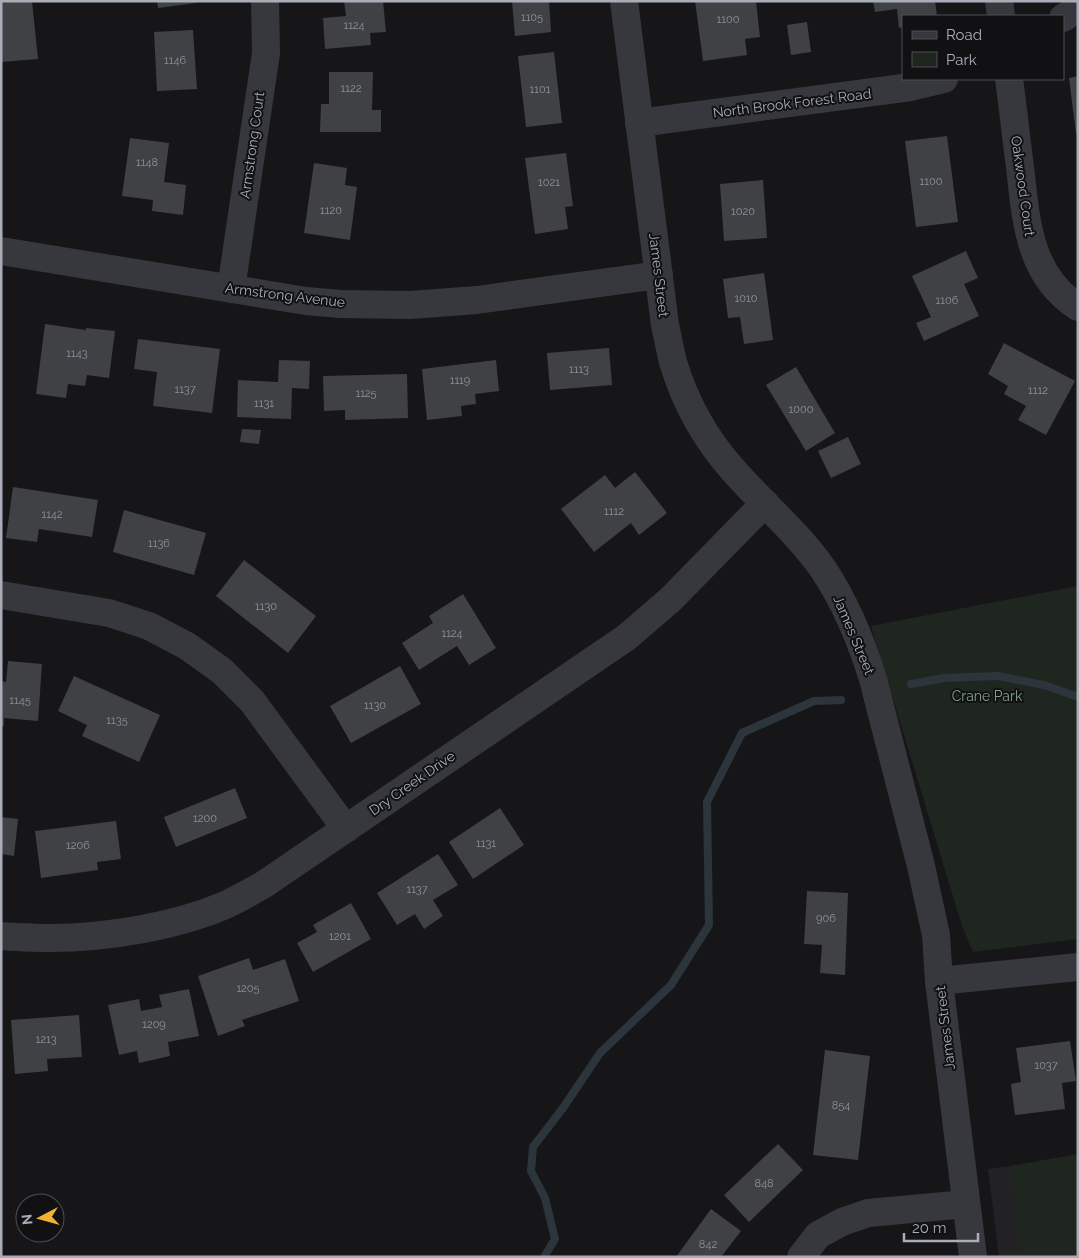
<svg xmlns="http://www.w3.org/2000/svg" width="1079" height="1258" font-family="Raleway,sans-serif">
  <rect width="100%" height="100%" fill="#161618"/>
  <polygon fill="#222225" points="1078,1157 1078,1257 999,1257 988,1169"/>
  <g fill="#1e261f">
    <polygon points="1078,586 1078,939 973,952 962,926 871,626"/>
    <polygon points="1078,1154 1078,1257 1022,1257 1010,1166"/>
  </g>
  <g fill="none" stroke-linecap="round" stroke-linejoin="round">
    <g stroke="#2c353c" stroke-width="8">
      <polyline points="911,684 944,678 998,676 1044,685 1078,697"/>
      <polyline points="544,1257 555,1239 545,1198 531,1171 533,1147 563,1108 600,1053 671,985 709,925 707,802 742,733 814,701 841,700"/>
    </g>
  </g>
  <g fill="#404145">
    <polygon points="1,1 32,1 38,59 1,62"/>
    <polygon points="157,1 196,1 196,3 158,8"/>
    <polygon points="344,1 383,1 386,32 370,33 371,45 325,49 323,18 346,16"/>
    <polygon points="512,1 549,1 551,32 515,36"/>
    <polygon points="695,1 756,1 760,37 745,39 747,55 703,61"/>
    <polygon points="873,1 935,1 937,16 903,16 903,27 899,28 897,9 875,12"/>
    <polygon points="807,22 811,52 791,55 787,25"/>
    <polygon points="193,30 197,89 157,91 154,32"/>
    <polygon points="554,52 562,123 526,127 518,56"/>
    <polygon points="329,72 373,72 372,110 381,110 381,132 320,132 321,104 329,104"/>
    <polygon points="1078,76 1078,134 1076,134 1069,78"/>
    <polygon points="947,136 958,222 916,227 905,141"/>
    <polygon points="130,138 169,143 164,182 186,185 183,215 152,211 153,200 122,196"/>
    <polygon points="566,153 573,206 565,207 568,229 535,234 525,158"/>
    <polygon points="314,163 347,168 345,185 357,187 350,240 304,233"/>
    <polygon points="763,180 767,238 724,241 720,184"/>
    <polygon points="966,251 978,278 964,284 979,316 924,341 916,323 931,317 912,276"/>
    <polygon points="764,273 773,340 744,344 740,317 728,318 723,279"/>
    <polygon points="45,324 86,330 86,328 115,331 109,378 87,375 85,386 68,384 66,398 36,394"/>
    <polygon points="138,339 220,349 212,413 153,406 157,372 134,369"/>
    <polygon points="1004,343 1075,381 1046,435 1018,420 1026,406 1004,394 1008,386 988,374"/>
    <polygon points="609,348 612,385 550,390 547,353"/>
    <polygon points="279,360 310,361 309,389 292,388 291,419 237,417 238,380 278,382"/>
    <polygon points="496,360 499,391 475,394 476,404 461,406 462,416 427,420 422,369"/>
    <polygon points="796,367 835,433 806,451 766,385"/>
    <polygon points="407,374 408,418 345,420 345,410 324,411 323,376"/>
    <polygon points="242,429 261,430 259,444 240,442"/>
    <polygon points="848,437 861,464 831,478 818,451"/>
    <polygon points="635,472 667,513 639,535 631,523 594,552 561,509 605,475 615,488"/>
    <polygon points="13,487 98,500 92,537 39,529 37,542 6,538"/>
    <polygon points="124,510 206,533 194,575 113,552"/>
    <polygon points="244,560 316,616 288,653 216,596"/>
    <polygon points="463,594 496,648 469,665 457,646 419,670 402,643 433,623 429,616"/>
    <polygon points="8,661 42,664 38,721 4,718 4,726 1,726 1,681 6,682"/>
    <polygon points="400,666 421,704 351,743 330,706"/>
    <polygon points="74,676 160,715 139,762 82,736 87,725 58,711"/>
    <polygon points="235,788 247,818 176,847 164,817"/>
    <polygon points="500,808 524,845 473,879 449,842"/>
    <polygon points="1,817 18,819 14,856 1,854"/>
    <polygon points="116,821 121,859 97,862 98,870 41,878 35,831"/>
    <polygon points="438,854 458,885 433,900 443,916 424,929 415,914 397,925 377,893"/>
    <polygon points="807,891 848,893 845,975 820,973 822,945 804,944"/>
    <polygon points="351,903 371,939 313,972 297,943 317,932 313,925"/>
    <polygon points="249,958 253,970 285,959 299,1001 242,1020 245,1026 218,1036 198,976"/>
    <polygon points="189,989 199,1036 168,1042 170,1056 139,1063 137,1051 119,1055 108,1005 139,999 141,1011 162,1007 159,995"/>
    <polygon points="79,1015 82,1057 47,1059 48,1071 15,1074 11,1020"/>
    <polygon points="1070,1041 1076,1081 1062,1083 1065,1109 1015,1115 1011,1084 1021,1082 1016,1048"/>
    <polygon points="825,1050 870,1056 858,1160 813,1155"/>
    <polygon points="778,1144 803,1170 749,1222 724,1195"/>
    <polygon points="711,1209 741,1231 721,1257 676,1257"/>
  </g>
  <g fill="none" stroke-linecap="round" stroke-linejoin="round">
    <g stroke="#37383d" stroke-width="28">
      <path d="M624,1L665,325C668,338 670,350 673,362C685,402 706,440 734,471C763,504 798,533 823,569C845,602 861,640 873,679L921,866L936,935L939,981L973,1257"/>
      <polyline points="999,1 1001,16"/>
      <polyline points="1063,18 1078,8"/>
      <path d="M1009,79C1013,108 1016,137 1020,167C1026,219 1028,275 1078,307"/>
      <polyline points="639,123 911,87 944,79"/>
      <polyline points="1,251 306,301 341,304 410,305 477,300 659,275"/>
      <polyline points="231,289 266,53 265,1"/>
      <polyline points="1,595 109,613 149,626 187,646 222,671 252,701 346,829"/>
      <path d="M1,936C18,937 34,938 51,938C104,938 173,927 223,906C237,900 250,892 263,885L627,637L671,599L765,503"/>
      <polyline points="939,981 1078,967"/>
      <polyline points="801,1257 818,1235 842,1222 868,1213 966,1204"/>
    </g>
  </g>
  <g text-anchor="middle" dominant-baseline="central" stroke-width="4" stroke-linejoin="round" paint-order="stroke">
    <g font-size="11" fill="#8e929b">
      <text x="532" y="17">1105</text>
      <text x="728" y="19">1100</text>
      <text x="354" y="25">1124</text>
      <text x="175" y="60">1146</text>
      <text x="351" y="88">1122</text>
      <text x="540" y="89">1101</text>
      <text x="147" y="162">1148</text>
      <text x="931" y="181">1100</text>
      <text x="549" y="182">1021</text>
      <text x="331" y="210">1120</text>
      <text x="743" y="211">1020</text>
      <text x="746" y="298">1010</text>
      <text x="947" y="300">1106</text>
      <text x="77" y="353">1143</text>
      <text x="579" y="369">1113</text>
      <text x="460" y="380">1119</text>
      <text x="185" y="389">1137</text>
      <text x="1038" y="390">1112</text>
      <text x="366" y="393">1125</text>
      <text x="264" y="403">1131</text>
      <text x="801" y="409">1000</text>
      <text x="614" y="511">1112</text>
      <text x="52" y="514">1142</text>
      <text x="159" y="543">1136</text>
      <text x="266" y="606">1130</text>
      <text x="452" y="633">1124</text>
      <text x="20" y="700">1145</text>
      <text x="375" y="705">1130</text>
      <text x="117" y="720">1135</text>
      <text x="205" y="818">1200</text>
      <text x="486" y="843">1131</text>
      <text x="78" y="845">1206</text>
      <text x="417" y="889">1137</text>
      <text x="826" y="918">906</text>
      <text x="340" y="936">1201</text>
      <text x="248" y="988">1205</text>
      <text x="154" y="1024">1209</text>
      <text x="46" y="1039">1213</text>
      <text x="1046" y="1065">1037</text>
      <text x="841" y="1105">854</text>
      <text x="764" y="1183">848</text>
      <text x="708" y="1244">842</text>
    </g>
    <g font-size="14" fill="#a8adb8" stroke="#111113">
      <text transform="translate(792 103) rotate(-7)">North Brook Forest Road</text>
      <text transform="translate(252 145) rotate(-82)">Armstrong Court</text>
      <text transform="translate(1023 186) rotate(82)">Oakwood Court</text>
      <text transform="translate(659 275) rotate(83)">James Street</text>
      <text transform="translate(285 295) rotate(7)">Armstrong Avenue</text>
      <text transform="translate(854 635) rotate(67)">James Street</text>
      <text transform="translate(412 783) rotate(-35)">Dry Creek Drive</text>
      <text transform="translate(945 1028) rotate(-97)">James Street</text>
    </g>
    <g font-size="14" fill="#7fa381" stroke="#111113">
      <text x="987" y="696">Crane Park</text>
    </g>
  </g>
  <rect width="1079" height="1258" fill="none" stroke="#a8adb8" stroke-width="5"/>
  <rect x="902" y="15" width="162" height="65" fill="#111113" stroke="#4d4f55"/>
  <rect x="912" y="31" width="25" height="8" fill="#37383d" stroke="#4d4f55"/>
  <text x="946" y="40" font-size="15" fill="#a8adb8">Road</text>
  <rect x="912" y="52" width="25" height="15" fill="#1e261f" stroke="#4d4f55"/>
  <text x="946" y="65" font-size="15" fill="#a8adb8">Park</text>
  <g transform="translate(40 1218) rotate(264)"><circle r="24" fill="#111113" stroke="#4d4f55"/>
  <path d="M0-4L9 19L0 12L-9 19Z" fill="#f2b134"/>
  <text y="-8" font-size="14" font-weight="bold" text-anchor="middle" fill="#a8adb8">N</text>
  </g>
  <path d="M904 1233v8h74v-8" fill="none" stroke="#a8adb8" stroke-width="2.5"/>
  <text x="912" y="1233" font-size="15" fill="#a8adb8" stroke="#111113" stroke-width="4" paint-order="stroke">20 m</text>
</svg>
